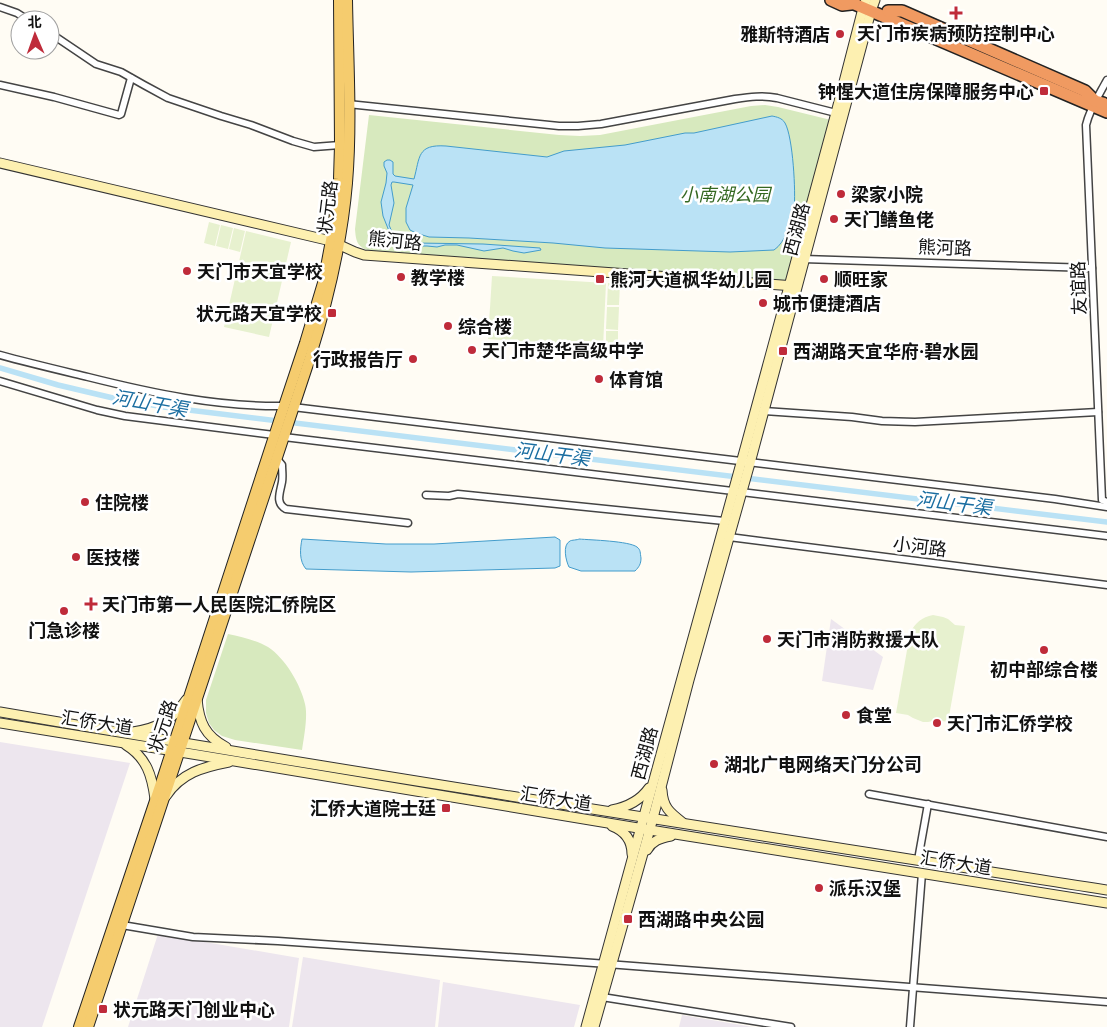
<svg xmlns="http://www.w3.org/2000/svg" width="1107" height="1027" font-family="'Noto Serif','Noto Sans SC',serif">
  <rect width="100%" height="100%" fill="#fffcf4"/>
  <g fill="#ede6ee">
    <polygon points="831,619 883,657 873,690 822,681"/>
    <polygon points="0,742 130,763 42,1027 0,1027"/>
    <polygon points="158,934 299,958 289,1027 128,1027"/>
    <polygon points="303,957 440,980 435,1027 292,1027"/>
    <polygon points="443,982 580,1005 574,1027 438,1027"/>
    <polygon points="682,1015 753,1027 679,1027"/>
  </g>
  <g fill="#d7e9be">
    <path d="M765,105L778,107L831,120L787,281L369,251C357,246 356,242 355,229L369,115L559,135L580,136L600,135L751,106Z"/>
    <path d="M228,634C242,637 256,640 268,647C285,658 301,685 305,704C308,716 304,737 302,750L235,740L222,736L214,730L209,723L206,713V700Z"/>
  </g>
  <g fill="#e7f1cf">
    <polygon points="209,222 220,225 215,246 204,243"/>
    <polygon points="221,225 233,228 228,249 216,246"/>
    <polygon points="234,228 245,231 240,252 229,249"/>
    <polygon points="246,231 291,242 269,337 224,327"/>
    <polygon points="492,276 606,283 603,347 488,339"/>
    <polygon points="608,283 620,283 619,305 607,305"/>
    <polygon points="607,307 619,307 618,330 606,329"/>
    <rect x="606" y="331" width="12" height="22"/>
    <path d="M933,615L943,617L948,619L955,625L965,626L948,722L937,720L928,722H923L913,718L908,715L896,713L910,633C915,623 922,617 933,615Z"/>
  </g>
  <g fill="#bae2f5" stroke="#439ccb">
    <path d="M772,116C777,117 782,118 785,123C793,137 796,193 794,209C793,220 785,243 774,250L730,252L605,248L553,243L469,238L429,237L416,233L410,230L406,222V208L413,185L394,182H392L391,185L394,203L389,225L392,232L403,239L416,243L483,244L540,248L541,250L524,253L513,251L503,248L484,251L457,245H445L437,247L427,246H412L392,242L388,239L389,231L383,216L381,202L386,183L387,173L384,166V162L387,160H390L393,162V174L395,176L414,179C420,157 417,144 446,146L547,157L564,151L625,145L685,133H694Z"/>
    <path d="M555,537L560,540V566L555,568L411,572L306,569C299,561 300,549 302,539L386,544H434Z"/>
    <path d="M579,539C591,540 629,541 637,547C641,550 640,553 641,558C641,564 639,567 635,571H581L569,567C566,561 562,545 570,541C571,540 578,540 579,539Z"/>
  </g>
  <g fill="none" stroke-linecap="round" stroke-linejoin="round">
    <polyline stroke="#bae2f5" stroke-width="5.5" points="0,368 58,385 113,398 164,407 1107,522"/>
    <g stroke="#444" stroke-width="9">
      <g id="street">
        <polyline points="0,7 17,13 28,20"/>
        <polyline points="50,33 96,64 121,72 144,85 168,98 221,116 251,125 293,141 314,147 340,145"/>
        <path d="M1107,80C1099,95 1090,108 1086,125L1102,500L1107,502"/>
        <polyline points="0,85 54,97 119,115 121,114 131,78"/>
        <path d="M348,104L559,126H578L601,124L735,99C749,97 763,95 777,98L836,113"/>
        <polyline points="803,259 1092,268"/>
        <path d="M0,355C29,363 59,370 88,377C152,393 217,407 284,406"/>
        <polyline points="0,381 97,410 125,416 274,435"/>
        <polyline points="293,407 1055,499 1107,507"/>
        <polyline points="764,411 852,417 882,421 915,422 1098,412"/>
        <polyline points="284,437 1107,536"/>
        <path d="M277,459L282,465C282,471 283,476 282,482C280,493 275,503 286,509L408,523"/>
        <polyline points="426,495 449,496 458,494 724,521"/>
        <polyline points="729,537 1107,585"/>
        <polyline points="869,794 1107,837"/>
        <polyline points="918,860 928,804"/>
        <polyline points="122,925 193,937 278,941 594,963 1107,1002"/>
        <polyline points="602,997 791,1027"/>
        <polyline points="910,1027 922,873"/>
      </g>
    </g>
    <g stroke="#333" stroke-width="11">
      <g id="secondary">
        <polyline points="0,163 331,241 355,252 364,255 795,286"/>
        <path d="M197,699C199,722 205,736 226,747"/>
        <path d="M0,712C368,775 738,832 1107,890"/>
        <polyline points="0,723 180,752 650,830 1107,903"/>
        <path d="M133,732C158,728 172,721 186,700"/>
        <path d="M126,745C147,758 152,776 155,799"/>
        <path d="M662,790C663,807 669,812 682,822"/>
        <path d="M166,796C181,773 203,767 229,762"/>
        <path d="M612,810C627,807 640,801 649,788"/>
        <path d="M612,826C625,831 632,840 632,854"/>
        <path d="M647,850C652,841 660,838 671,836"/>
        <polyline points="586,1027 746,445 836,113 863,8 866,0"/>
        <polyline points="594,1027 653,818 689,680 750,463 871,11 875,0"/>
      </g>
    </g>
    <g stroke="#222" stroke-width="12">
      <g id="primary">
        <polyline points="79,1027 161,783 284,406 305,343 323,283 333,230 339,179 340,145 339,0"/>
        <path d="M88,1027L310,358C328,301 342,243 347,183C352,123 348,61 347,0"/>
      </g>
    </g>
    <g stroke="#222" stroke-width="14">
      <g id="highway">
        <polyline points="831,0 842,5 851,4"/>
        <polyline points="845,0 1107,112"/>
        <polyline points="888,11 902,11 1085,91 1095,101 1103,103"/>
      </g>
    </g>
    <use href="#street" stroke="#fff" stroke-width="6"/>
    <use href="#secondary" stroke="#fdf0b1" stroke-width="9"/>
    <use href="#primary" stroke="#f5cc6e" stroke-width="10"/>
    <use href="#highway" stroke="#f09a61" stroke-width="11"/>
  </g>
  <g fill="#bf2b3a" stroke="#fff" stroke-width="2">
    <path d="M953.5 5.5h5v5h5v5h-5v5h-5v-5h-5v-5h5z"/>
    <circle cx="840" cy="34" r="5"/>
    <rect x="1039" y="86" width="10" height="10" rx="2.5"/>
    <circle cx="841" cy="194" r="5"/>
    <circle cx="834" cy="219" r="5"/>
    <circle cx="187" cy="271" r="5"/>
    <circle cx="401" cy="277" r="5"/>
    <rect x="595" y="274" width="10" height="10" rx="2.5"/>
    <circle cx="824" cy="279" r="5"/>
    <circle cx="763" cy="303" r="5"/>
    <rect x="327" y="308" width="10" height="10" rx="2.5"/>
    <circle cx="448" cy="326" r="5"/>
    <circle cx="472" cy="350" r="5"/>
    <rect x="778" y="346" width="10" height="10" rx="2.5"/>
    <circle cx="413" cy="359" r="5"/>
    <circle cx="599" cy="379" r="5"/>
    <circle cx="85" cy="502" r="5"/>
    <circle cx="76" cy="557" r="5"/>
    <path d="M88.5 596.5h5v5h5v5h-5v5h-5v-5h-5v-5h5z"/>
    <circle cx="64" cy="611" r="5"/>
    <circle cx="767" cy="639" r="5"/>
    <circle cx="1044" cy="650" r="5"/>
    <circle cx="846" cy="715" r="5"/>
    <circle cx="937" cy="723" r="5"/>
    <circle cx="714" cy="764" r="5"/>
    <rect x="441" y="803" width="10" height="10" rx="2.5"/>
    <circle cx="819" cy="888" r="5"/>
    <rect x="623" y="914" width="10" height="10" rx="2.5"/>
    <rect x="98" y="1004" width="10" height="10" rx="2.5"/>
  </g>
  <g text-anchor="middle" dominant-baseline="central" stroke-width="5" stroke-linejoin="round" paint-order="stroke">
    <g font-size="18" font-weight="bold" fill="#111" stroke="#fff" text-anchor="start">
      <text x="956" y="33" text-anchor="middle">天门市疾病预防控制中心</text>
      <text x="830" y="34" text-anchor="end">雅斯特酒店</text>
      <text x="1034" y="91" text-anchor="end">钟惺大道住房保障服务中心</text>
      <text x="851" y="194">梁家小院</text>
      <text x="844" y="219">天门鳝鱼佬</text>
      <text x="197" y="271">天门市天宜学校</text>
      <text x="411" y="277">教学楼</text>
      <text x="610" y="279">熊河大道枫华幼儿园</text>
      <text x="834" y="279">顺旺家</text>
      <text x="773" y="303">城市便捷酒店</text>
      <text x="322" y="313" text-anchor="end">状元路天宜学校</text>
      <text x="458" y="326">综合楼</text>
      <text x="482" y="350">天门市楚华高级中学</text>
      <text x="793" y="351">西湖路天宜华府·碧水园</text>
      <text x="403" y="359" text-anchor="end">行政报告厅</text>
      <text x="609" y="379">体育馆</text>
      <text x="95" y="502">住院楼</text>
      <text x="86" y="557">医技楼</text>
      <text x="102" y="604">天门市第一人民医院汇侨院区</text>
      <text x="64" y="630" text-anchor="middle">门急诊楼</text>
      <text x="777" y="639">天门市消防救援大队</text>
      <text x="1044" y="669" text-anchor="middle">初中部综合楼</text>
      <text x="856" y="715">食堂</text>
      <text x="947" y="723">天门市汇侨学校</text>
      <text x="724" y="764">湖北广电网络天门分公司</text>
      <text x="436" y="808" text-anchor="end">汇侨大道院士廷</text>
      <text x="829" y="888">派乐汉堡</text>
      <text x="638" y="919">西湖路中央公园</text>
      <text x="113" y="1009">状元路天门创业中心</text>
    </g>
    <g font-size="18" font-style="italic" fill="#346821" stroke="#fff">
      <text x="725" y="194">小南湖公园</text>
    </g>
    <g font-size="18" fill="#111" stroke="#fff">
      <text transform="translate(327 207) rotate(-83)">状元路</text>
      <text transform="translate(796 229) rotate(-75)">西湖路</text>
      <text transform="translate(395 240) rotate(6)">熊河路</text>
      <text transform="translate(945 247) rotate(2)">熊河路</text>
      <text transform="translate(1078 288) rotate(-92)">友谊路</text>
      <text transform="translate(920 546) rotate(7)">小河路</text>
      <text transform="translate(97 722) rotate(9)">汇侨大道</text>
      <text transform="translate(162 726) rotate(-72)">状元路</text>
      <text transform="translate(644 753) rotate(-75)">西湖路</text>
      <text transform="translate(556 798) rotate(9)">汇侨大道</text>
      <text transform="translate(956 862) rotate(9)">汇侨大道</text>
    </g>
    <g font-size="19" font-style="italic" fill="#1b6ea1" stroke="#fff">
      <text transform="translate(150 403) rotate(10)">河山干渠</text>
      <text transform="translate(552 454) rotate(7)">河山干渠</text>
      <text transform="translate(954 503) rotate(7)">河山干渠</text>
    </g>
  </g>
  <g transform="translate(35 35) rotate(358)"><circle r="24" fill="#ffffff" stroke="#a0a0a0"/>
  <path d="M0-4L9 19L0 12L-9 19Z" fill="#bf2b3a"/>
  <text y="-8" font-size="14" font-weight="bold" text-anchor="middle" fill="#111111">北</text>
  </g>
</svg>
